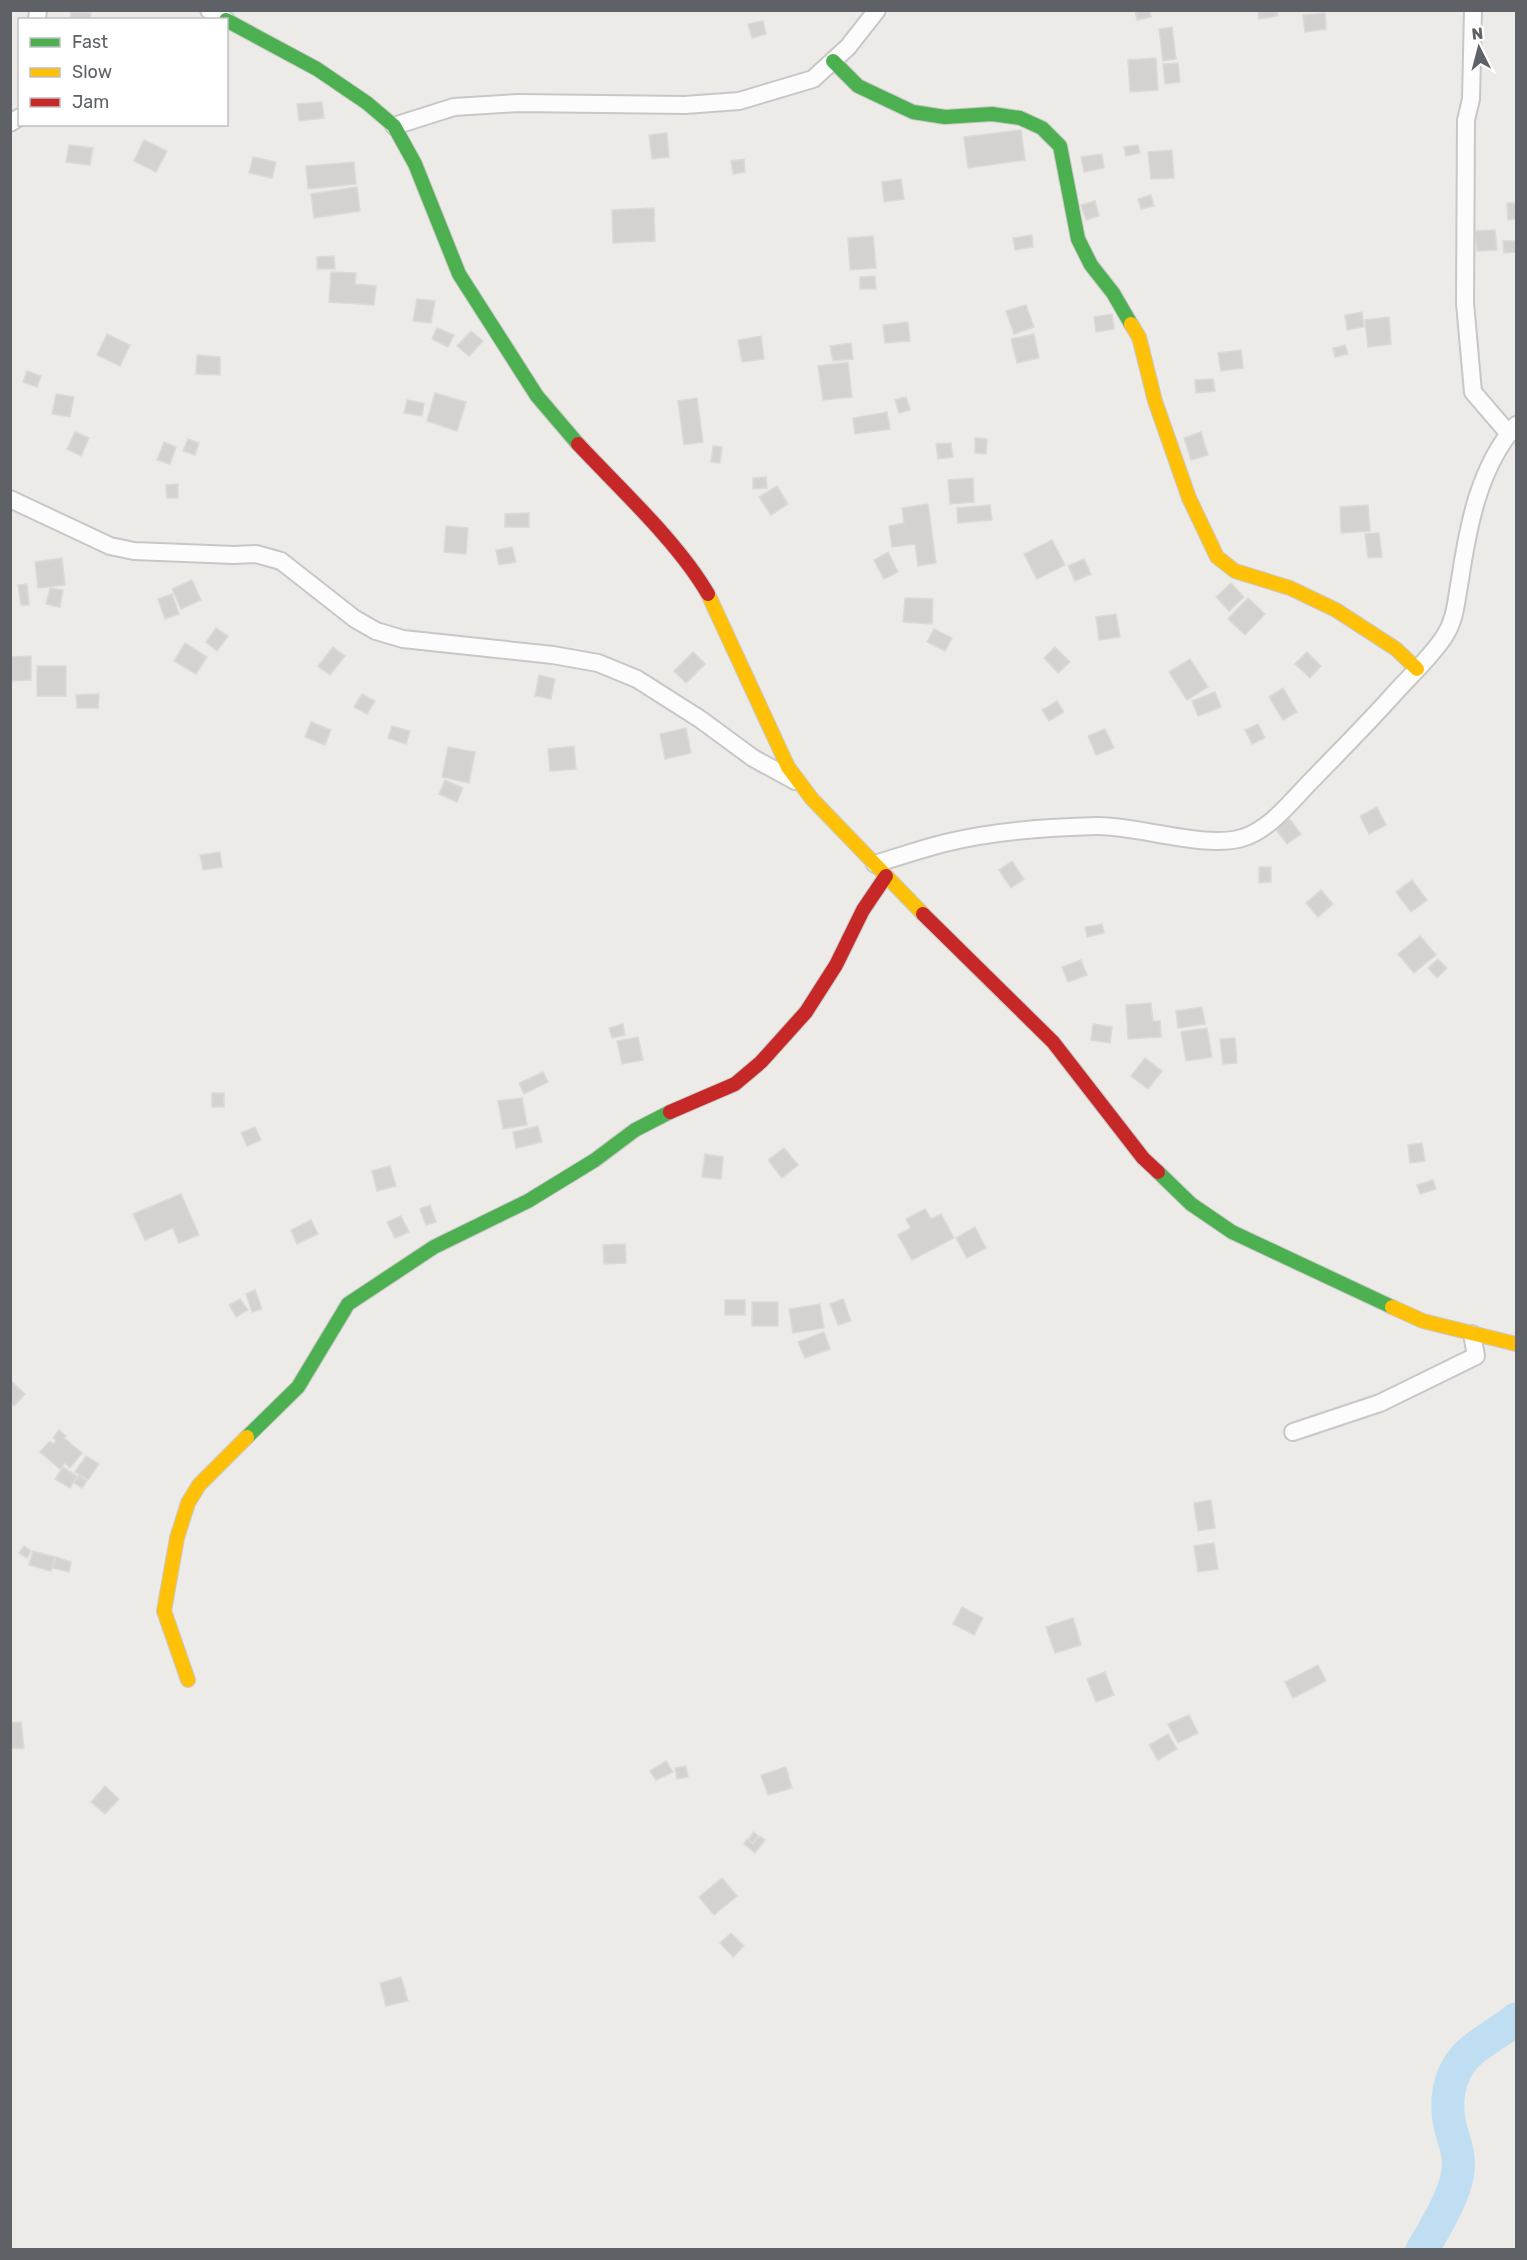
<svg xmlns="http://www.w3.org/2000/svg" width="1527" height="2260" font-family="Rubik,sans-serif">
  <rect width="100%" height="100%" fill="#ecebe8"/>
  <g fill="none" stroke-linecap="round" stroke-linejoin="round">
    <path stroke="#c0def2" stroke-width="33" d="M1422,2250C1435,2228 1455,2196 1458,2171C1460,2154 1454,2141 1450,2126C1445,2102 1448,2076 1465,2057C1475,2045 1502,2031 1516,2019"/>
  </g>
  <g fill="#d3d2d1" stroke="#dcdad7" stroke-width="1.5">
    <polygon points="1135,10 1150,10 1151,17 1137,20"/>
    <polygon points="1258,10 1277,10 1278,16 1259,19"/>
    <polygon points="71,12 91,13 90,20 70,20"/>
    <polygon points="1325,13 1326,29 1305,32 1303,15"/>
    <polygon points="763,21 766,34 752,38 748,24"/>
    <polygon points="1172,27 1176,59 1163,61 1159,29"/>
    <polygon points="1156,58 1158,90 1130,92 1128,60"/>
    <polygon points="1178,63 1180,82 1165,84 1163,64"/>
    <polygon points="322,102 324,118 299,121 297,104"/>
    <polygon points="1021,130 1025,160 968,168 964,137"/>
    <polygon points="667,133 669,157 652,159 649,135"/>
    <polygon points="144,140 167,151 156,172 134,161"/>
    <polygon points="69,145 93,148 90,165 66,162"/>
    <polygon points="1138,145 1140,153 1126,156 1124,147"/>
    <polygon points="1172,150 1174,178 1151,179 1148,152"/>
    <polygon points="1102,154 1104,168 1084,172 1081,157"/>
    <polygon points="253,157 276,162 272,178 249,173"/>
    <polygon points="744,159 745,172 733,174 731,161"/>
    <polygon points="354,162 356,184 308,189 306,166"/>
    <polygon points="901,179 904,199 884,202 882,182"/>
    <polygon points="357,187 360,211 314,218 311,194"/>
    <polygon points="1151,195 1154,206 1141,209 1138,199"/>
    <polygon points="1095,201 1099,216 1086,220 1081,205"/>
    <polygon points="1507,203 1516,203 1516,219 1508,220"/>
    <polygon points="654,208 655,241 613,243 612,210"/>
    <polygon points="1495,230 1497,250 1477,251 1475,231"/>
    <polygon points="1032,235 1033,247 1015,250 1013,238"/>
    <polygon points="873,236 876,268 850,270 848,238"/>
    <polygon points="1503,241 1516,241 1516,252 1504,253"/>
    <polygon points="334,256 335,269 317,269 317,257"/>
    <polygon points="331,272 356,273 355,284 376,286 374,305 329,302"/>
    <polygon points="875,276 876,289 860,289 860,277"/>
    <polygon points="417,299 435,301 431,323 413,321"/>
    <polygon points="1026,305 1034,327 1014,334 1006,311"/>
    <polygon points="1362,312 1364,327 1347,330 1345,315"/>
    <polygon points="1112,314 1114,329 1096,332 1094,317"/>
    <polygon points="1389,317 1391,344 1368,347 1365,320"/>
    <polygon points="908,322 910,341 885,343 883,325"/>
    <polygon points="437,328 454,335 448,347 432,339"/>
    <polygon points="471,331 483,341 469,356 457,346"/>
    <polygon points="107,334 130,345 120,366 97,355"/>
    <polygon points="1034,334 1039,358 1017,363 1011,339"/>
    <polygon points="761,336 764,359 742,362 738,340"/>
    <polygon points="851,343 853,359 833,361 830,346"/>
    <polygon points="1345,345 1348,354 1335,357 1333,348"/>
    <polygon points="1241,350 1243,368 1221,371 1218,353"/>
    <polygon points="197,355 220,357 220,375 196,374"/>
    <polygon points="848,362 852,397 823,400 818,366"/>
    <polygon points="27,371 41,376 37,387 23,382"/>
    <polygon points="1213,379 1215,391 1196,393 1195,380"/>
    <polygon points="435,393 466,402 457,431 427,421"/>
    <polygon points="56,394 74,397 70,417 52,414"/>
    <polygon points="906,397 910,410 899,413 895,400"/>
    <polygon points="697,398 703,442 684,445 678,401"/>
    <polygon points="407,400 424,403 422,416 404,413"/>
    <polygon points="887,412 890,429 855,434 853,418"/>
    <polygon points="75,432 89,438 81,456 67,449"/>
    <polygon points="1201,432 1208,455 1191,460 1184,438"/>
    <polygon points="975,438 987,439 986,454 975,453"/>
    <polygon points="188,439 199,443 195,455 183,451"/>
    <polygon points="164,442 176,447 170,464 157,460"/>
    <polygon points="951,443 953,457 938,459 936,444"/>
    <polygon points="713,446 722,447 720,463 711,462"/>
    <polygon points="766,477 767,488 753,489 753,478"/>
    <polygon points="973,478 974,502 950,504 948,480"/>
    <polygon points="178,484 178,498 167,498 166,485"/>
    <polygon points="777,486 788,504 771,515 759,497"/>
    <polygon points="928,504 936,563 918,566 915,544 892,547 889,526 904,523 902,508"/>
    <polygon points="990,505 992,520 958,523 957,508"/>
    <polygon points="1368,505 1370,531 1341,533 1340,507"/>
    <polygon points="529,513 529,527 505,527 505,514"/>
    <polygon points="446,526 468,528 466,554 444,552"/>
    <polygon points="1379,533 1382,557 1368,558 1365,534"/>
    <polygon points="1052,540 1065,565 1037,579 1024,554"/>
    <polygon points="512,547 516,562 499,565 496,550"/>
    <polygon points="888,552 898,572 884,579 874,560"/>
    <polygon points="62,558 65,585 38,588 35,562"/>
    <polygon points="1084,559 1091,574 1075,581 1068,566"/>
    <polygon points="192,580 201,600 181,609 172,589"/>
    <polygon points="1231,583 1244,597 1229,611 1216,597"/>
    <polygon points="27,584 29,605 21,605 18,585"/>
    <polygon points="50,588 63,590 60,607 46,604"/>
    <polygon points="172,594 179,614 165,619 158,599"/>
    <polygon points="905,598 933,599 932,624 903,622"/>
    <polygon points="1248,598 1265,614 1245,635 1228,619"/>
    <polygon points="1116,614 1120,637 1099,640 1096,617"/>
    <polygon points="216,628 228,636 217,651 206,642"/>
    <polygon points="934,629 952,638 945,651 927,642"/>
    <polygon points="185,643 207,657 196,674 174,661"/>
    <polygon points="333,647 345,656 330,675 318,666"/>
    <polygon points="1055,647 1070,662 1058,673 1044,658"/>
    <polygon points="693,652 705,664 686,683 674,671"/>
    <polygon points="1307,652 1321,666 1310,678 1295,664"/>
    <polygon points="31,656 31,680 10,681 10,657"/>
    <polygon points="1190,659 1208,687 1187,700 1169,672"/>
    <rect x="37" y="666" width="29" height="30"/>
    <polygon points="539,675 555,679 551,699 535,696"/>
    <polygon points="1283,688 1297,712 1283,720 1269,697"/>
    <polygon points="1215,692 1221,707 1198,716 1192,701"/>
    <polygon points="99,694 98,708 77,708 76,695"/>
    <polygon points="362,694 375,701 367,714 354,707"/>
    <polygon points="1057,701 1064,712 1049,721 1042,710"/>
    <polygon points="311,722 331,730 325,745 305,737"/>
    <polygon points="1258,724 1265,738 1252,744 1245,730"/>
    <polygon points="392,726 410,731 406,744 388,738"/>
    <polygon points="686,728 691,753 665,759 660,734"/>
    <polygon points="1105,729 1114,748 1096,755 1088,736"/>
    <polygon points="574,746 576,769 550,771 548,749"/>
    <polygon points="448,747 475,752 469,783 442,777"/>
    <polygon points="445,780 463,788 457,802 439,794"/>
    <polygon points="1377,807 1386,825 1369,834 1360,816"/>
    <polygon points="1288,817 1301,834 1287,844 1275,828"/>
    <polygon points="220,852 222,867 203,870 200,855"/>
    <polygon points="1012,861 1024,879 1011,888 999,870"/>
    <polygon points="1259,867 1271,867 1271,882 1259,883"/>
    <polygon points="1412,880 1427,900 1411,912 1396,892"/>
    <polygon points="1321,890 1333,904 1318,917 1306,903"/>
    <polygon points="1102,924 1104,933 1087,937 1085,927"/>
    <polygon points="1420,936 1436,955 1414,973 1398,954"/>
    <polygon points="1438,959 1447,968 1437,978 1428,968"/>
    <polygon points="1081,960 1087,975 1068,982 1062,967"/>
    <polygon points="1151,1003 1153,1021 1160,1021 1161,1037 1128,1039 1126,1005"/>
    <polygon points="1202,1007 1205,1024 1178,1028 1176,1011"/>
    <polygon points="623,1024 625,1035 612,1038 609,1028"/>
    <polygon points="1093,1024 1112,1027 1110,1043 1091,1040"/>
    <polygon points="1207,1028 1212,1057 1186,1061 1181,1032"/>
    <polygon points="638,1037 643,1060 622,1064 617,1041"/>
    <polygon points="1235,1038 1237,1063 1223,1064 1220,1039"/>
    <polygon points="1145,1058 1162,1071 1148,1089 1131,1076"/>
    <polygon points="543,1072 548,1082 524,1094 519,1083"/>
    <rect x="212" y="1093" width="12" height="14"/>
    <polygon points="522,1098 527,1125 503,1129 498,1101"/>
    <polygon points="538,1126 542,1142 516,1148 513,1132"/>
    <polygon points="255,1127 261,1140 247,1146 241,1133"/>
    <polygon points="1422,1143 1425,1161 1410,1163 1408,1145"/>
    <polygon points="784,1148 798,1165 782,1178 768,1160"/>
    <polygon points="705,1154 723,1157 721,1179 702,1177"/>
    <polygon points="390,1166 396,1186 377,1191 372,1171"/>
    <polygon points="1433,1180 1436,1189 1420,1194 1417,1185"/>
    <polygon points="181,1194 199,1235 179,1243 173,1228 145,1240 133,1214"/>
    <polygon points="430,1205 436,1222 426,1225 420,1209"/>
    <polygon points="925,1209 931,1219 941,1214 954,1238 912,1260 898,1235 911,1228 906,1219"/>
    <polygon points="401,1216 409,1232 395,1238 387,1222"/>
    <polygon points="311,1220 318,1234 297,1244 291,1230"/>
    <polygon points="975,1227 986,1248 967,1258 956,1238"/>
    <polygon points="625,1244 626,1263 604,1264 603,1245"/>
    <polygon points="255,1290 262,1309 252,1312 246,1294"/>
    <polygon points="240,1299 248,1310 236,1317 229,1305"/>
    <polygon points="843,1299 851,1321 838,1325 830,1304"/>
    <rect x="725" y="1300" width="20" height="15"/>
    <rect x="752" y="1302" width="26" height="24"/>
    <polygon points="820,1304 824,1328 793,1333 789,1309"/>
    <polygon points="824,1332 830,1349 805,1358 798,1342"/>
    <polygon points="10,1380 25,1394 14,1406 10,1403"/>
    <polygon points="59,1430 66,1436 64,1438 82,1453 70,1468 65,1463 60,1469 40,1452 50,1441 53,1444 56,1441 53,1438"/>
    <polygon points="86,1456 99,1464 88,1480 75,1472"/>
    <polygon points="63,1467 77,1476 70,1488 55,1479"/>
    <polygon points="79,1475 87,1481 82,1488 74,1483"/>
    <polygon points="1211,1500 1215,1528 1198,1531 1194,1503"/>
    <polygon points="1214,1543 1218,1569 1198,1572 1194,1546"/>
    <polygon points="24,1546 31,1551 27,1558 19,1553"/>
    <polygon points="33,1551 55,1557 51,1571 29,1565"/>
    <polygon points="56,1557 71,1562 69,1572 53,1568"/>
    <polygon points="962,1607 983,1618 974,1635 953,1624"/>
    <polygon points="1073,1618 1081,1645 1055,1653 1046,1627"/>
    <polygon points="1318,1665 1326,1681 1293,1698 1285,1682"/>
    <polygon points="1105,1672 1114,1695 1096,1702 1087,1679"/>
    <polygon points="1189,1715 1198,1733 1178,1743 1168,1724"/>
    <polygon points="21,1722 24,1748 10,1749 10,1723"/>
    <polygon points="1168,1734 1177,1749 1158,1760 1149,1745"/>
    <polygon points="666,1761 673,1772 656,1780 650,1771"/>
    <polygon points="686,1766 688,1777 677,1779 675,1768"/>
    <polygon points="786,1767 792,1788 768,1795 761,1775"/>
    <polygon points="105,1786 119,1799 105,1814 91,1802"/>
    <polygon points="754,1832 758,1836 753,1843 748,1840"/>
    <polygon points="760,1836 765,1840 755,1853 744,1844 747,1839 753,1844"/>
    <polygon points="722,1878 737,1896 714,1915 699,1897"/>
    <polygon points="731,1933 744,1946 733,1957 720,1943"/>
    <polygon points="401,1977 408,2001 386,2006 380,1983"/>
  </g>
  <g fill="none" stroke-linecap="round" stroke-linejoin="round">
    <g stroke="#c7c7c7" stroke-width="20">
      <g id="street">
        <polyline points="209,10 226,20"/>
        <polyline points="1473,10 1471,99 1466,120 1465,303 1473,392 1509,434"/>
        <polyline points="37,20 38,10"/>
        <polyline points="10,123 20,117"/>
        <polyline points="394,126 454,107 518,103 685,105 739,101 813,79 848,47 877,10"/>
        <polyline points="10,499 110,546 134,551 234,555 256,554 281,561 355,619 376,631 403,639 553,655 598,663 637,679 700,719 753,758 795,781"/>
        <path d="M875,864C898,857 921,849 945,843C994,831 1048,827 1098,826C1139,826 1204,849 1242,838C1270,830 1292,800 1312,780C1339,752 1367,724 1393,695C1410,676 1430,658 1444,637C1456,619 1456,600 1460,580C1468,526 1479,467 1516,425"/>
        <polyline points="1293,1432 1380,1403 1476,1356 1472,1334"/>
      </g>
    </g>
    <g stroke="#c9c9c9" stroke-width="16">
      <g id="fast">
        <polyline points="226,20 317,69 367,103 394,126 415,164 459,274 537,396 578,444"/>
        <polyline points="833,61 858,86 913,112 945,117 992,114 1020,118 1042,128 1060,146 1078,239 1091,265 1113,293 1131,324"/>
        <polyline points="1158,1172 1191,1204 1232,1232 1392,1307"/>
        <polyline points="247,1437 298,1387 348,1304 434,1247 528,1201 595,1160 635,1130 670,1112"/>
      </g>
    </g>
    <g stroke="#c9c9c9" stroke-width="16">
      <g id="slow">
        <polyline points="1131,324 1139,337 1155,401 1189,498 1217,557 1235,571 1290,588 1336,610 1396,649 1417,669"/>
        <polyline points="708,594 788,767 812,799 923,914"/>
        <polyline points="1392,1307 1423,1321 1516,1344"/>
        <polyline points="188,1680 164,1611 177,1538 188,1503 199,1485 247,1437"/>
      </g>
    </g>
    <g stroke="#c9c9c9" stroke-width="16">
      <g id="jam">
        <path d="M578,444C619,488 678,542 708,594"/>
        <polyline points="923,914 1053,1042 1143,1158 1158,1172"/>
        <polyline points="670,1112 735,1084 761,1062 806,1012 836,965 863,910 886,876"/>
      </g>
    </g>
    <use href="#street" stroke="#fcfcfc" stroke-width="16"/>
    <use href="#fast" stroke="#4caf50" stroke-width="14"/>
    <use href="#slow" stroke="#ffc107" stroke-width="14"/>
    <use href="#jam" stroke="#c62828" stroke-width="14"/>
  </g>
  <rect width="1527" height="2260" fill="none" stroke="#5e6165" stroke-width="24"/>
  <rect x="18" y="18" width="210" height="108" fill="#ffffff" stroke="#bfc0c1" stroke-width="1.5"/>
  <rect x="30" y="38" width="30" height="9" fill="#4caf50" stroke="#bfc0c1" stroke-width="1.5"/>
  <text x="72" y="48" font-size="18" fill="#5e6165">Fast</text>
  <rect x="30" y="68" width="30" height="9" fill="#ffc107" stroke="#bfc0c1" stroke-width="1.5"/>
  <text x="72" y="78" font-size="18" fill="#5e6165">Slow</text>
  <rect x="30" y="98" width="30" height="9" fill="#c62828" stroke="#bfc0c1" stroke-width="1.5"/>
  <text x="72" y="108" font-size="18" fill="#5e6165">Jam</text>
  <g transform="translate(1479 48) rotate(354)" stroke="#ffffff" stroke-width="4.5" paint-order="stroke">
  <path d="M0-4.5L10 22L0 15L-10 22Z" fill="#5e6165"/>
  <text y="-9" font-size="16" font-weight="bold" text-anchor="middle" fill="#5e6165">N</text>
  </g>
</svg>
